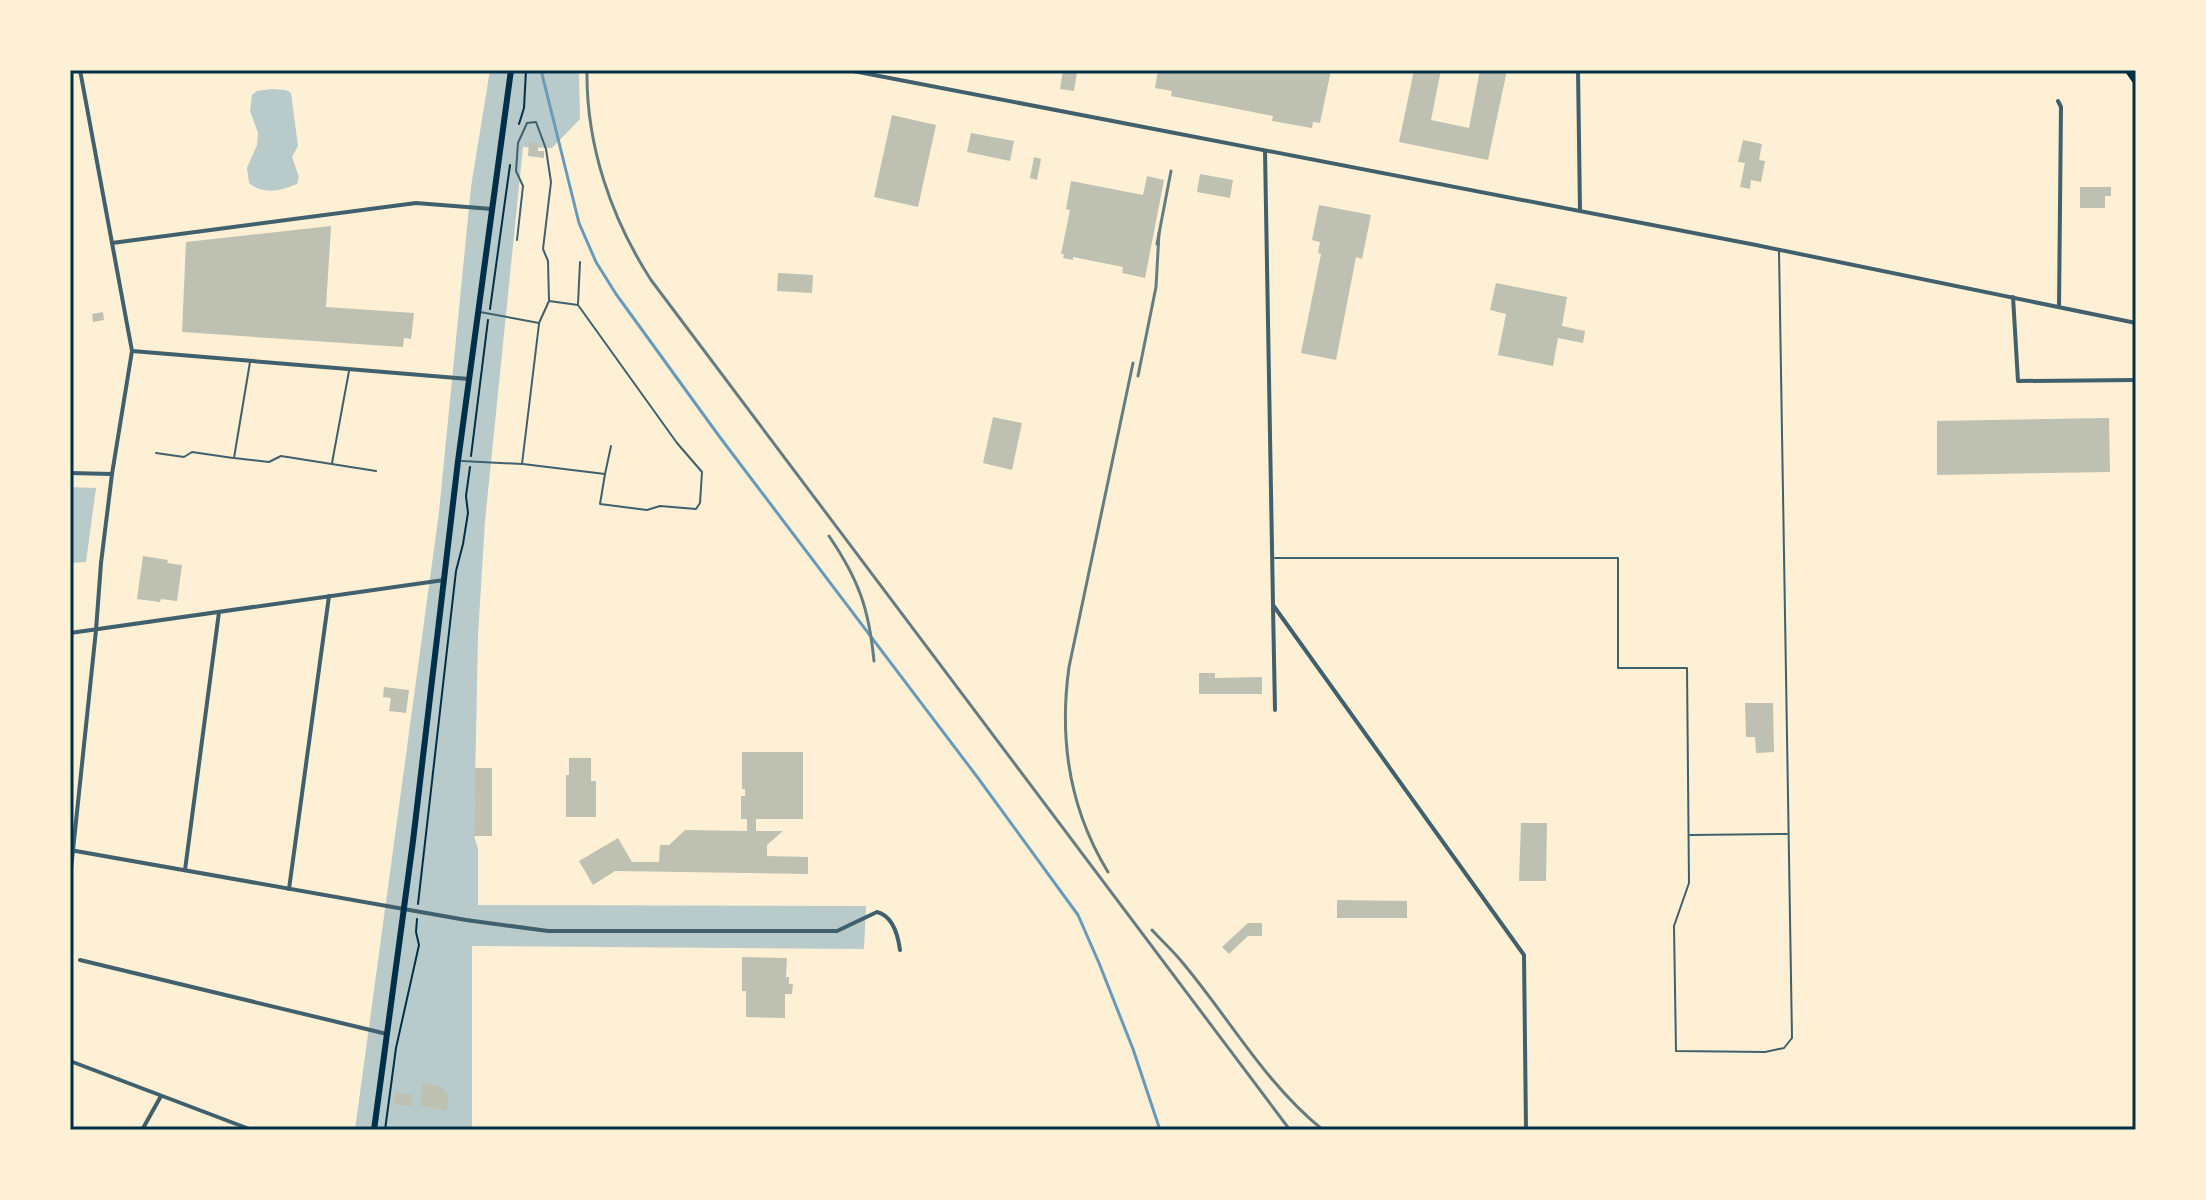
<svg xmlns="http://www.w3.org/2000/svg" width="2206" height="1200" font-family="Arial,sans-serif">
  <rect width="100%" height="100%" fill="#fdf0d5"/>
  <g fill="#b9caca">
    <polygon points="490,70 579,70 580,119 552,148 523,147 485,521 478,635 474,836 478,849 478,905 866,906 864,949 472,946 472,1130 355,1130 439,512 471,187"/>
    <path d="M271,89L286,90L291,93L298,146L292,157L299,177L297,184C280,191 264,195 249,183L247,168L257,145L258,133L250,111L252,95L257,91Z"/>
    <polygon points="70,487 96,488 86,562 70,563"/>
  </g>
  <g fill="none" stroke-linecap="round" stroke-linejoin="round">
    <polyline stroke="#669bbc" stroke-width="3" points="541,70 579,223 596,262 616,294 719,436 978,778 1078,915 1099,963 1133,1049 1160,1130"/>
  </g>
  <g fill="#bec0b2">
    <polygon points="1063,70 1077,72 1074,91 1060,89"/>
    <polygon points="1158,70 1331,70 1320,123 1313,122 1312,128 1272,121 1273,116 1171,96 1172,91 1155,88"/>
    <polygon points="1414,70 1441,70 1431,120 1469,128 1480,70 1507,70 1488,160 1399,142"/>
    <polygon points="892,115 936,125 918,207 874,197"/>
    <polygon points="971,133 1014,141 1010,161 967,152"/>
    <polygon points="1743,140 1762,144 1759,160 1765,161 1761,182 1751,180 1750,189 1740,187 1745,163 1738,162"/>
    <polygon points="529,143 538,143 538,151 544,151 544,158 528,156"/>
    <polygon points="1034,157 1041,159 1037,180 1030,178"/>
    <polygon points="1200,174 1233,180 1230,198 1197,192"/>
    <polygon points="1147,176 1164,180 1145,278 1122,273 1123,267 1073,257 1073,260 1063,258 1064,254 1061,254 1070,210 1066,209 1071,181 1143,195"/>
    <polygon points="2080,187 2111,187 2111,196 2105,196 2105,208 2080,208"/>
    <polygon points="1319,205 1371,215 1362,259 1356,257 1336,360 1301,353 1321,254 1318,253 1320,242 1312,240"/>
    <polygon points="331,226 326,307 414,313 411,339 404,338 403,347 182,332 186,242"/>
    <polygon points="778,273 813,275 812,293 777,291"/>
    <polygon points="1496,283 1567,297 1562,326 1585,331 1583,343 1558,338 1553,366 1498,355 1506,314 1490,310"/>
    <polygon points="103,312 104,320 93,322 92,314"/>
    <polygon points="993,417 1022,423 1012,470 983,463"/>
    <polygon points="2109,418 2110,472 1937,475 1937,421"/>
    <polygon points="143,556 168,560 167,563 182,565 177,601 161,599 160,602 137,599"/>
    <polygon points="1199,673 1215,673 1215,678 1262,677 1262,694 1199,694"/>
    <polygon points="384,687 409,690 406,713 389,711 391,698 383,697"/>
    <polygon points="1745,703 1773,703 1774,752 1756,753 1755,737 1746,737"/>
    <polygon points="742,752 803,752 803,819 756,819 756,831 783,831 767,845 767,856 808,857 808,874 615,871 593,885 579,861 618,838 632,862 659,862 660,845 669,845 685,830 747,831 747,819 741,819 741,796 745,796 745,789 742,789"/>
    <polygon points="569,758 591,758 591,781 596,781 596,817 566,817 566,775 569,775"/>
    <polygon points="475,768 492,768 492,836 474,836"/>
    <polygon points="1521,823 1547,823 1546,881 1519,881"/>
    <polygon points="1337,900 1407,901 1407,918 1337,918"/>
    <polygon points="1248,923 1262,923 1262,936 1248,936 1229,954 1222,947"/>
    <polygon points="742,957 787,958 786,977 789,977 789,984 793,984 792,994 785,994 785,1018 746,1017 746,991 742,991"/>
    <polygon points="423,1084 441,1086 448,1096 447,1111 420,1105"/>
    <polygon points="395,1092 413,1095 411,1106 393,1104"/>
  </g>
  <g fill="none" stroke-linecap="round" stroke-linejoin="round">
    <g stroke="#003049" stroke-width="2">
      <polyline points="519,124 524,108 526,70"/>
      <polyline points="490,309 510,165"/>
      <polyline points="471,456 488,320"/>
      <polyline points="418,904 456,571 463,544 468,513 466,496 470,467"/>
      <polyline points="385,1130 396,1048 419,945 416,932 417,919"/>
    </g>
    <g stroke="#3f606c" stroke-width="2">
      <polyline points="549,301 578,305 677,443 702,472 700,503 696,509 660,506 647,510 600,504 605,474"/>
      <polyline points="578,304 580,262"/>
      <polyline points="480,312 539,323 549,301 548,261 543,249 551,182 546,149 536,122 527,123 518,143 516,171 523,186 517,240"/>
      <polyline points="250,362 234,458 269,462 281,456 376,471"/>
      <polyline points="156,453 184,457 192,452 233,458"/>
      <polyline points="462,461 522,464 539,324"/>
      <polyline points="332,463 349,371"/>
      <polyline points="523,464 605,474 611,446"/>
      <polyline points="1275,558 1618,558 1618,668 1687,668 1689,883 1674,926 1676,1051 1765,1052 1784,1048 1792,1038 1779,251"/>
      <polyline points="1690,835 1787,834"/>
    </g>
    <g stroke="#3f606c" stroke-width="4">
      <polyline points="848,70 1756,245 2136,323"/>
      <polyline points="1578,70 1580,211"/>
      <polyline points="2058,101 2061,107 2059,307"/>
      <polyline points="1265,151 1273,605 1524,955 1526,1130"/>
      <polyline points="112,243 416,203 492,209"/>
      <polyline points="2013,297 2018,381 2136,380"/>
      <polyline points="132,351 469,379"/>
      <polyline points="70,473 112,474"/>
      <polyline points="1273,607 1275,710"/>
      <polyline points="70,633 444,580"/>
      <path d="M70,850L466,920L548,931H837L877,912C893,916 898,935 900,950"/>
      <polyline points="185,870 219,612"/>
      <polyline points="70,879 96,630 101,563 112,474 132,351 80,70"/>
      <polyline points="289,889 329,596"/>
      <polyline points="80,960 387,1034"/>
      <polyline points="70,1061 252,1130"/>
      <polyline points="142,1130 161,1096"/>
    </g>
    <polyline stroke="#003049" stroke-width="5" points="2127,70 2136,83"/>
    <polyline stroke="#003049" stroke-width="6" points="374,1130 413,841 458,461 511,70"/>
    <g stroke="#657d81" stroke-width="3">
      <path d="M587,70C586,145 611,218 651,280L1290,1130"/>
      <polyline points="1157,244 1171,171"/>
      <polyline points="1138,376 1156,287 1159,233"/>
      <path d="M829,536C859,580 869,609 874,661"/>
      <path d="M1108,872C1070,810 1059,739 1069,667L1133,363"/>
      <path d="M1152,930C1162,941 1173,951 1182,962C1230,1019 1264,1082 1323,1130"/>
    </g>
  </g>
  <rect width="2206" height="1200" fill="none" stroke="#fdf0d5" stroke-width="144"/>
  <rect x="72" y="72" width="2062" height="1056" fill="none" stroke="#003049" stroke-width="3"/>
</svg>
